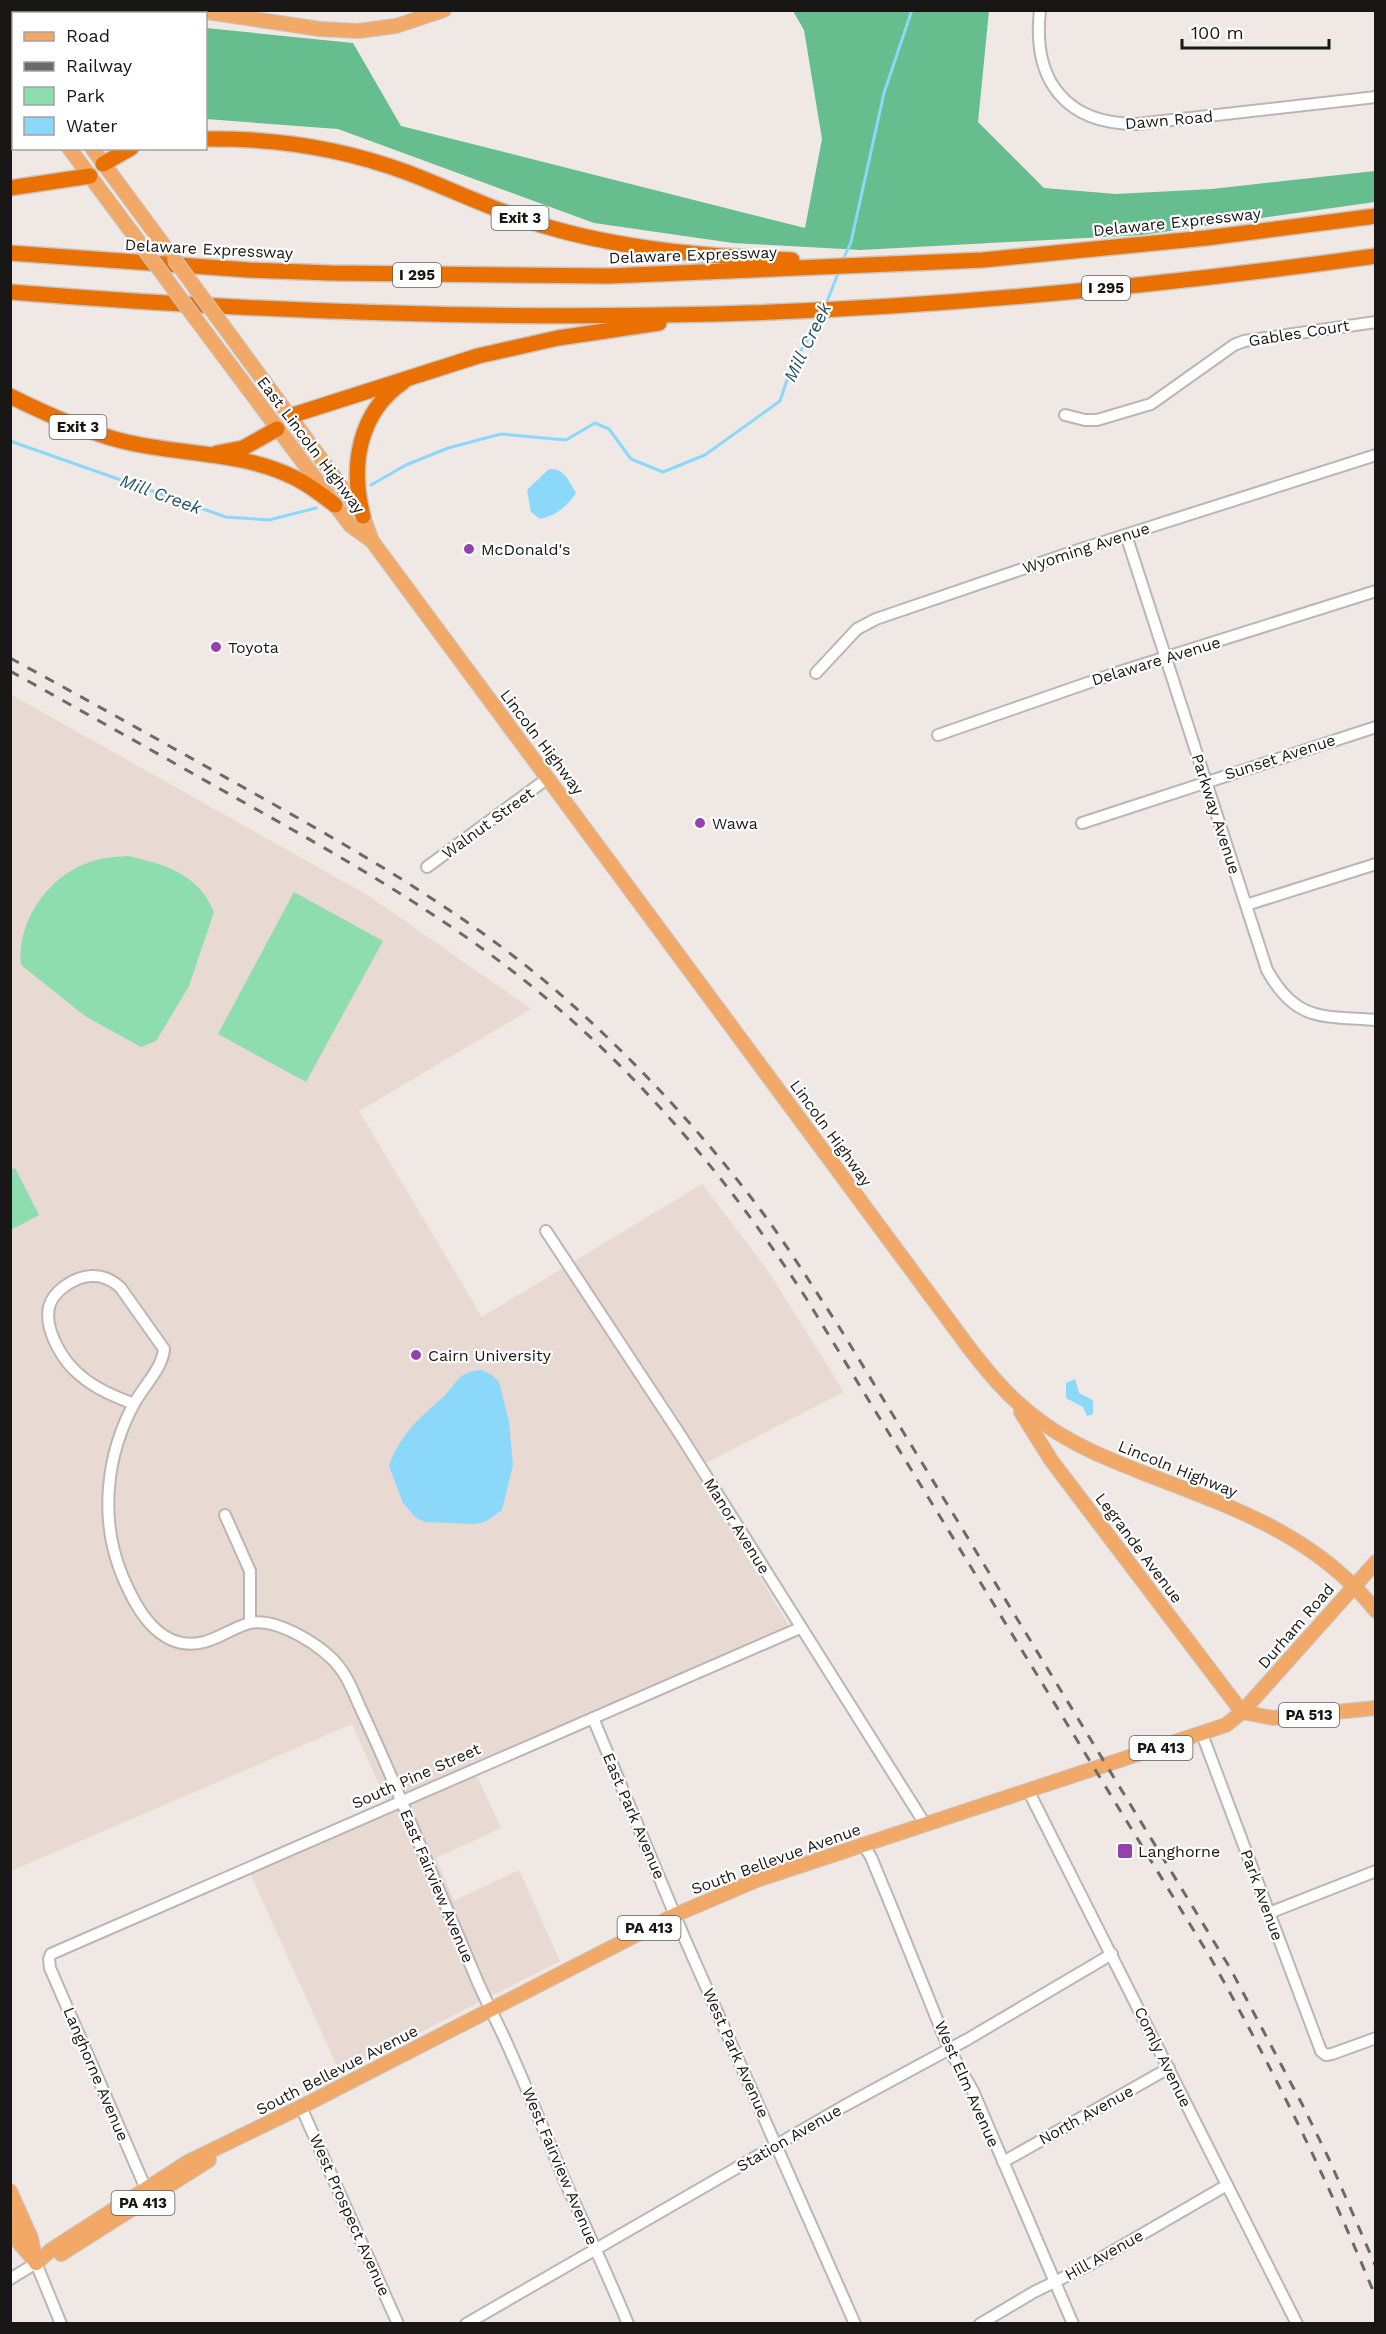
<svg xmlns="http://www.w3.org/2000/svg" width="1386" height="2334" font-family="'Work Sans',sans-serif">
  <rect width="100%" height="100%" fill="#efe8e5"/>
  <polygon fill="#e8d9d3" points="10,694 369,896 531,1009 359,1111 482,1317 702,1184 768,1271 844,1392 694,1469 790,1627 471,1763 501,1828 436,1858 454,1901 519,1870 560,1961 340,2073 250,1873 388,1805 352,1724 11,1871"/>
  <g fill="#8eddaf">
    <path d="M128,856C164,864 199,874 214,912L189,986L156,1041L141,1047L85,1016L21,965C16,923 48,877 87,863C100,858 114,857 128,856Z"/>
    <polygon points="294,892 383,941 306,1082 218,1034"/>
    <polygon points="15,1168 39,1215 11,1230 11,1170"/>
  </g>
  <g fill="#66be8e">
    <polygon points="37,11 107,10 125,13 35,13"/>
    <polygon points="793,11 989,11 978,122 1044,188 1116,194 1212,189 1375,171 1375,202 1141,235 861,250 733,243 594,223 338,129 206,119 206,28 353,43 401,126 805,228 822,139 804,30"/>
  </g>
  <g fill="#8cd8fa">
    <path d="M549,469C565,468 569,482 576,493C568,506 555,516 540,519L531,512L527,490Z"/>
    <path d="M481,1370L492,1375L499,1382L509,1421L513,1465L502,1510L485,1522L475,1524L425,1522L416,1518L403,1503L389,1466C400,1435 417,1420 441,1399C457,1385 456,1372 481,1370Z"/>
    <polygon points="1075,1379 1079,1393 1093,1400 1093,1414 1087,1416 1083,1407 1066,1398 1066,1383"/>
  </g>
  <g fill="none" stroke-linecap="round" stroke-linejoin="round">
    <g stroke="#8cd8fa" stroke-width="3">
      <polyline points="842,262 851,242 884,93 912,10"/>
      <polyline points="826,304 839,271"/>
      <polyline points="10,441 226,517 269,520 316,508"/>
      <polyline points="371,485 406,465 448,448 501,434 566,440 595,423 609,429 631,459 663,472 705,455 780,401 793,362 816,328 821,316"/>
    </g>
    <g stroke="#bcb6b3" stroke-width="14">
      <g id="minor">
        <path d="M1040,10C1032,80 1065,124 1137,124L1376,97"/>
        <polyline points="1065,415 1085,420 1097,420 1151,404 1234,345 1244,341 1376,322"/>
        <path d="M1126,535L1267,970C1296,1022 1322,1016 1376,1020"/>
        <polyline points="816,673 857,629 876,619 1081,549 1376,455"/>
        <polyline points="938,735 1116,673 1376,591"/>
        <polyline points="1082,823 1376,727"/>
        <polyline points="427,867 548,778"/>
        <polyline points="1246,905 1376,864"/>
        <polyline points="546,1231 681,1436 925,1824"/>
        <path d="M134,1404C116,1397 96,1389 81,1376C63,1362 44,1330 49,1307C53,1291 74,1277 91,1276C103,1275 112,1280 120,1287L164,1349C163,1367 144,1386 135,1402C106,1454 99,1519 122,1575C136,1609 160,1653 204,1642C220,1638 234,1627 250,1623C277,1617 325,1647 340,1668C349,1679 354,1694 360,1707C372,1733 384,1759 395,1786C421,1848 448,1910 474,1973C484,1998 497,2021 508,2046C529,2093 548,2141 568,2188C588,2233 609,2278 628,2324"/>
        <polyline points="225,1515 250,1571 250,1623"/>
        <polyline points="593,1718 684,1937 855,2324"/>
        <polyline points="1202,1734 1321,2051 1326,2055 1332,2054 1376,2038"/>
        <polyline points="1028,1790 1297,2324"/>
        <polyline points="863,1844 871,1857 890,1903 949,2049 973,2091 1073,2324"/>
        <polyline points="1269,1913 1376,1871"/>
        <polyline points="301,2107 398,2324"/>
        <polyline points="1003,2162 1169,2068"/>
        <polyline points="146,2189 50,1968 49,1959 51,1954 800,1628"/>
        <polyline points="10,2279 36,2263 61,2324"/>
        <polyline points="466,2324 844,2106 968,2039 1112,1954"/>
        <polyline points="980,2324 1034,2292 1089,2265 1227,2185"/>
      </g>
    </g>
    <g stroke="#c8c7c7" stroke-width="16">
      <g id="major">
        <polyline points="193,10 320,29 358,31 396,26 444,10"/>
        <polyline points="19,14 21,10"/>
        <polyline points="10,38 14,41"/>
        <polyline points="10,69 14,73"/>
        <polyline points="69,148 133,234"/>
        <polyline points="92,148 174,259"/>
        <path d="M195,318L350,525L372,541L970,1349C993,1379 1016,1405 1047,1426C1076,1446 1108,1459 1141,1472C1230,1507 1314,1533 1376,1611"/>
        <polyline points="230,335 363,516 372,541"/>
        <polyline points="1021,1412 1051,1460 1242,1712"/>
        <polyline points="1242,1712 1273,1718 1376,1708"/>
        <polyline points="10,2191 31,2238 36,2263"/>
        <polyline points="10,2222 20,2244 35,2261"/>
        <polyline points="61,2254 209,2160"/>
        <polyline points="36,2263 51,2250 188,2162 301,2107 675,1915 757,1880 1226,1725 1242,1712 1376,1562"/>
      </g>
    </g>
    <g stroke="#c8c7c7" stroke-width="18">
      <g id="highway">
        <path d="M206,139C274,138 341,148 406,172C451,189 495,211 541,225C623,250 707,256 792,260"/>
        <polyline points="103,164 131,148"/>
        <polyline points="10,188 90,176"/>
        <polyline points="10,253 249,270 331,273 609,276 983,260 1206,238 1376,216"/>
        <path d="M10,292C246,311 482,320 718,314C938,308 1158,286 1376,256"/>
        <path d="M10,396C46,414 83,431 122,441C177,455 240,451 293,477C308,484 321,494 335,505"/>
        <polyline points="290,416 478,356 558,338 659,323"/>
        <polyline points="217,453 243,448 277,429"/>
        <path d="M363,516C350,467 358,413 403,382"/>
      </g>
    </g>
    <use href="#minor" stroke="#fff" stroke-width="10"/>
    <use href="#major" stroke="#f2a967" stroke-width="14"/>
    <use href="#highway" stroke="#ea7001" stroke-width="15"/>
    <g stroke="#6d6967" stroke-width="3" stroke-dasharray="10 10" stroke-linecap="butt">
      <path d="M10,658C93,703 175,749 257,795C359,852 462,911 552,987C626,1051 693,1122 753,1200C784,1240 810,1283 838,1325L1230,1968L1302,2104L1329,2159L1376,2267"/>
      <path d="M10,671C89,715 167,759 245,803C338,855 431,908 515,973C631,1063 727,1176 806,1298L1210,1957C1272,2067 1328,2180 1376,2298"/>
    </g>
    <g stroke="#c8c7c7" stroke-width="16" stroke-linecap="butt">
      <g id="major-bridge">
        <polyline points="133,234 195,318"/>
        <polyline points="174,259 230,335"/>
      </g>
    </g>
    <use href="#major-bridge" stroke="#f2a967" stroke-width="14"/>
  </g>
  <g fill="#9541ae" stroke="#fff" stroke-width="2">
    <circle cx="469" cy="549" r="6"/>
    <circle cx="216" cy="647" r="6"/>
    <circle cx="700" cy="823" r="6"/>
    <circle cx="416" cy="1355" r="6"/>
    <rect x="1117" y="1843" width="16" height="16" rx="3"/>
  </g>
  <g text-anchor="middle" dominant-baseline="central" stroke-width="4.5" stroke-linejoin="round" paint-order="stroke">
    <g fill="#fff" stroke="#5e5d5c" stroke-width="1.5">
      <rect x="491.5" y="206" width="57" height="24" rx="4.5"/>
      <rect x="393" y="263" width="48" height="24" rx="4.5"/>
      <rect x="1082" y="276" width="48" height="24" rx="4.5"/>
      <rect x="49.5" y="415" width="57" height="24" rx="4.5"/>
      <rect x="1279" y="1703" width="60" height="24" rx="4.5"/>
      <rect x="1129.5" y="1736" width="63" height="24" rx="4.5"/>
      <rect x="617.5" y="1916" width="63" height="24" rx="4.5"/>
      <rect x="111.5" y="2191" width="63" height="24" rx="4.5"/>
    </g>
    <g font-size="15" font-weight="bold" fill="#191716">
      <text x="520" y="218">Exit 3</text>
      <text x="417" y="275">I 295</text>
      <text x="1106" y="288">I 295</text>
      <text x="78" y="427">Exit 3</text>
      <text x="1309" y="1715">PA 513</text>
      <text x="1161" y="1748">PA 413</text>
      <text x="649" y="1928">PA 413</text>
      <text x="143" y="2203">PA 413</text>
    </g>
    <g font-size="16" fill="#191716" stroke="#fff">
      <text transform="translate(1169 120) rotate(-5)">Dawn Road</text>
      <text transform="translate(1177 222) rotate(-6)">Delaware Expressway</text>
      <text transform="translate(209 249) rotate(3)">Delaware Expressway</text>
      <text transform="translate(693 255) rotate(-2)">Delaware Expressway</text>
      <text transform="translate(1299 333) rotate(-9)">Gables Court</text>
      <text transform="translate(311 445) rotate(53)">East Lincoln Highway</text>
      <text transform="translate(1086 548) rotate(-18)">Wyoming Avenue</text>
      <text transform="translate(1156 661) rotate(-17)">Delaware Avenue</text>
      <text transform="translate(542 742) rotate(53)">Lincoln Highway</text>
      <text transform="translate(1280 757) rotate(-18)">Sunset Avenue</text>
      <text transform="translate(1216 814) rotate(72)">Parkway Avenue</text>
      <text transform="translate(488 823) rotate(-36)">Walnut Street</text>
      <text transform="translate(831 1133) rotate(54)">Lincoln Highway</text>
      <text transform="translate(1178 1469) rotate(22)">Lincoln Highway</text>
      <text transform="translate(737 1526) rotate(58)">Manor Avenue</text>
      <text transform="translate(1139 1548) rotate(53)">Legrande Avenue</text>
      <text transform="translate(1296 1626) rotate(-49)">Durham Road</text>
      <text transform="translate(416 1776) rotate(-24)">South Pine Street</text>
      <text transform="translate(634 1816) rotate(67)">East Park Avenue</text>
      <text transform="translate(776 1859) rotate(-20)">South Bellevue Avenue</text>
      <text transform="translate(437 1886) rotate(67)">East Fairview Avenue</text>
      <text transform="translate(1262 1895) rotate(70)">Park Avenue</text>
      <text transform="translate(736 2053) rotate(66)">West Park Avenue</text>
      <text transform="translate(1163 2057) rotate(64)">Comly Avenue</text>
      <text transform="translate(337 2070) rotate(-27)">South Bellevue Avenue</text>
      <text transform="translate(96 2074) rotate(67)">Langhorne Avenue</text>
      <text transform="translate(967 2084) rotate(66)">West Elm Avenue</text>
      <text transform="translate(1086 2115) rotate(-29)">North Avenue</text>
      <text transform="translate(789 2138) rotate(-30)">Station Avenue</text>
      <text transform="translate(560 2166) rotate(67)">West Fairview Avenue</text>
      <text transform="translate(350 2215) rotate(66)">West Prospect Avenue</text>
      <text transform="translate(1104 2255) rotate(-29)">Hill Avenue</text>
    </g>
    <g font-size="16" fill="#191716" stroke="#fff" text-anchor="start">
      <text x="481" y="549">McDonald's</text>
      <text x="228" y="647">Toyota</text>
      <text x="712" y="823">Wawa</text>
      <text x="428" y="1355">Cairn University</text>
      <text x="1138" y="1851">Langhorne</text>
    </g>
    <g font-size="18" font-style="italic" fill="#275264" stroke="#fff">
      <text transform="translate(807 342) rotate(-64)">Mill Creek</text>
      <text transform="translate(161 494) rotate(20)">Mill Creek</text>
    </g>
  </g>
  <rect width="1386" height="2334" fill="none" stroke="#191716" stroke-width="24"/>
  <rect x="12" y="12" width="195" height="138" fill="#ffffff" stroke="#a3a2a2" stroke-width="1.5"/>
  <rect x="24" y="32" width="30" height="9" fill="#f2a967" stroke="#a3a2a2" stroke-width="1.5"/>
  <text x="66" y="42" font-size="18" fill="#191716">Road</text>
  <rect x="24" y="62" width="30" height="9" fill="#6d6967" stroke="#a3a2a2" stroke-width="1.5"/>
  <text x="66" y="72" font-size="18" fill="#191716">Railway</text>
  <rect x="24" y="87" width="30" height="18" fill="#8eddaf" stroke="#a3a2a2" stroke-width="1.5"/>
  <text x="66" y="102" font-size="18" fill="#191716">Park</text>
  <rect x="24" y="117" width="30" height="18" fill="#8cd8fa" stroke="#a3a2a2" stroke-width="1.5"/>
  <text x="66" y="132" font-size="18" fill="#191716">Water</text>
  <path d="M1182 39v9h147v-9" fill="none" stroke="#191716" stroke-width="3"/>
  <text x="1191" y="39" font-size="18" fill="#191716" stroke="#ffffff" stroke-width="4.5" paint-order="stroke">100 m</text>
</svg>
